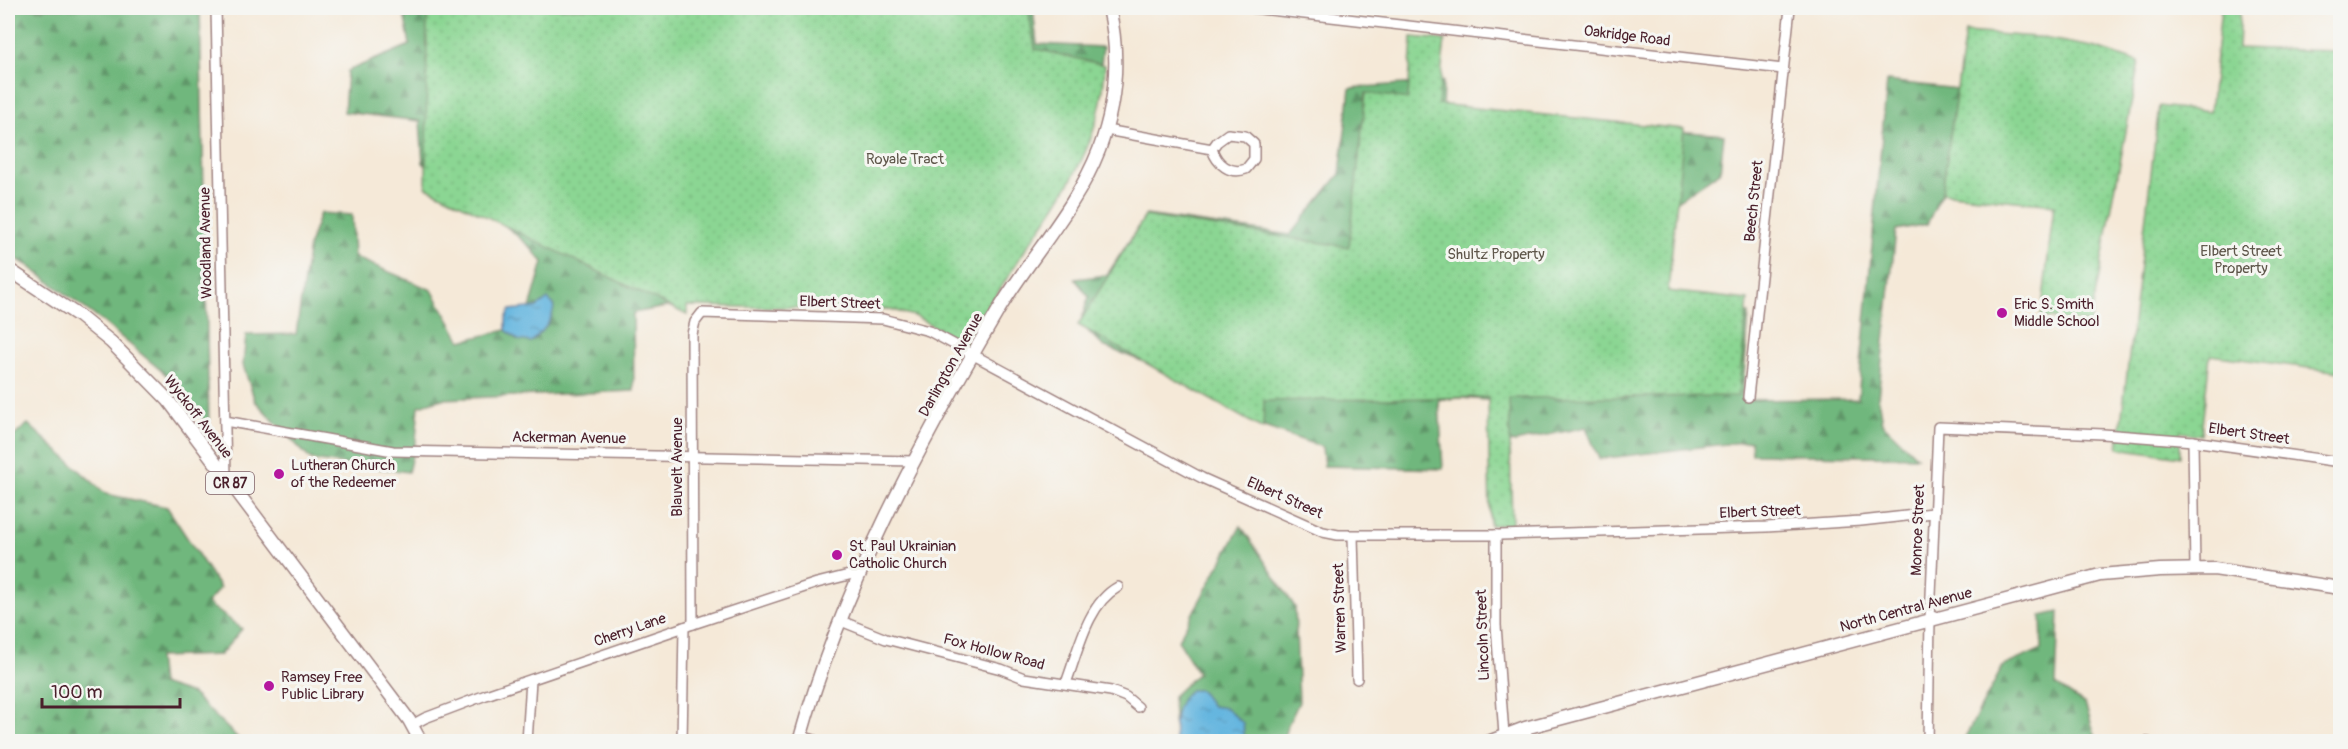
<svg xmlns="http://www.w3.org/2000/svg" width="2348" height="749" font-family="Pangolin,sans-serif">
  <defs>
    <pattern id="forest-firs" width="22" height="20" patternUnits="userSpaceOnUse" patternTransform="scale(1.5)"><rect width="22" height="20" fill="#70b77d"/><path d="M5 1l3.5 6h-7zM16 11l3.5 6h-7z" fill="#5e9467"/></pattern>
    <pattern id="park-dots" width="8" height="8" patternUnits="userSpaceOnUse" patternTransform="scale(1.5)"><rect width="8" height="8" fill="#8bd693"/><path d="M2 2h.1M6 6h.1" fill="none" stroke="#79b77f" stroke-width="1.8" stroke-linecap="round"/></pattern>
    <pattern id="water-ripples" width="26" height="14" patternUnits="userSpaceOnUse" patternTransform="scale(1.5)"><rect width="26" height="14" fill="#64b5df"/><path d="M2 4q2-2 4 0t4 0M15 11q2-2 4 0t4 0" fill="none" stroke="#5493b5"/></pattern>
  </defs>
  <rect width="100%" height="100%" fill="#f6f6f2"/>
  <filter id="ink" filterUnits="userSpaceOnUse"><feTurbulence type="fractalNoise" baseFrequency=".0167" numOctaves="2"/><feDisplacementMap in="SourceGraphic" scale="12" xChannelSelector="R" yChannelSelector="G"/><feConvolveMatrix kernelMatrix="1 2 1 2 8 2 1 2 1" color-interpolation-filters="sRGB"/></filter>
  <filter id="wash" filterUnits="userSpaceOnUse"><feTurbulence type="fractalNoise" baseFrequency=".008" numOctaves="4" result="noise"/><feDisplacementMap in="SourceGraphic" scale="24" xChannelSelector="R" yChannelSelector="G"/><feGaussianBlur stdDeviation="1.35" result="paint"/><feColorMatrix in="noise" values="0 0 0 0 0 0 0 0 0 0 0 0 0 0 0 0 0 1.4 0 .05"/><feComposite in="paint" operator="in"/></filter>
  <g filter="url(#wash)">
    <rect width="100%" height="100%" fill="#f5e9d8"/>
    <g fill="url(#forest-firs)" stroke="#5d6b54" stroke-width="1.5">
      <polygon points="8,8 200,8 209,427 176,383 103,322 27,265 8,254"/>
      <polygon points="403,8 1033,8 1037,44 1103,47 1099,82 924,319 891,309 700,301 633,313 634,391 442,399 419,406 416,440 408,472 311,460 255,401 243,365 246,335 296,334 309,245 320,213 352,215 354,257 432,290 461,341 506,330 518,340 537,307 530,308 543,262 528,245 496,218 455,192 423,163 420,121 344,112 347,71 410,45"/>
      <polygon points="1443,81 1442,112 1724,135 1720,172 1665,209 1659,293 1749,314 1742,400 1858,399 1887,81 1957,89 1942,193 1927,224 1896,230 1878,398 1882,423 1917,457 1752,454 1751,441 1599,459 1586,427 1500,445 1499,401 1460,398 1439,400 1443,469 1324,466 1322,447 1264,427 1260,407 1103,346 1080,323 1089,297 1075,279 1107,275 1146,215 1290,235 1340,174 1350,88"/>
      <polygon points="28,424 106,494 167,507 220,588 207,603 242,629 220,655 158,657 161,684 192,694 238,738 235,741 182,741 161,737 159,742 10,741 10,705 8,704 8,441"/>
      <polygon points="1241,526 1295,607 1299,702 1286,729 1284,741 1175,741 1173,696 1198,673 1178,640"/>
      <polygon points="2059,612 2056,685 2085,704 2097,741 1963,741 2003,666 2042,649 2041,616"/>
    </g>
    <g fill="url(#park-dots)" stroke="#6a7a5f" stroke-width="1.5">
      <path d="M427,8H1028L1035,49L1105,65C1103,139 1068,189 1027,247C1006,279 986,312 966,345L917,317L889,309L687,306V315L426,187Z"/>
      <polygon points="2221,8 2240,8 2238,48 2339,51 2340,39 2340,372 2210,355 2201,435 2180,432 2180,457 2118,448 2159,106 2210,112"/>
      <polygon points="1965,32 2037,37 2093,47 2139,62 2090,323 2041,317 2054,205 1942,193"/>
      <polygon points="1412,37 1445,40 1438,104 1684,129 1668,291 1748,300 1738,396 1509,398 1512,525 1490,525 1488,397 1264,401 1263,429 1078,325 1145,216 1349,247 1366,93 1408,99"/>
    </g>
    <g fill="url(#water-ripples)" stroke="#576a85" stroke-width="1.5">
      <path d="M548,299L554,305C553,321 543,331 531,342L518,340L506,330V319L510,310L537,307Z"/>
      <path d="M1190,690H1200L1212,706L1226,708L1243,723L1245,741H1175C1174,723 1174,703 1190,690Z"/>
    </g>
  </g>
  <g filter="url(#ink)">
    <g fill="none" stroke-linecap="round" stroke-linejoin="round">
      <g stroke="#a08482" stroke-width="12">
        <g id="minor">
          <polyline points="216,8 226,477"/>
          <polyline points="1252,8 1783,69"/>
          <polyline points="1106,130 1212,149"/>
          <path d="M1228,134L1245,136L1254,144V159L1246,169C1230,175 1217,164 1212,149L1217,142Z"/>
          <polyline points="1748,397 1790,8"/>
          <polyline points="225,421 393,451 915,461"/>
          <polyline points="2193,441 2195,569"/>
          <polyline points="1496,535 1496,625 1504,735"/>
          <polyline points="1353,536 1357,679"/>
          <polyline points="841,621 886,639 1001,669 1024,678 1111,691 1126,697 1138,707"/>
          <polyline points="693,624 692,334 695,322 702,313 883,319 929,331 1202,478 1323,532 1338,535 1500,535 1766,527 1861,521 1933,513"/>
          <path d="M1066,683C1078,652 1087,604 1118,587"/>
          <polyline points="412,725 425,718 486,695 693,624 817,583 861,572"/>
          <polyline points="1525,728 1529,742"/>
          <polyline points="801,736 821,742"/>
          <polyline points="527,742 531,680"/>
          <polyline points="682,742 684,627"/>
          <polyline points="1928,742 1930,619 1938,427 2103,434 2193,441 2340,462"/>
          <polyline points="2143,742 2148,742"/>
        </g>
      </g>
      <g stroke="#a08482" stroke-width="15">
        <g id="major">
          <polyline points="8,269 79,316 111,342 168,400 409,720 421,742"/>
          <path d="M799,742C841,590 919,445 998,311C1030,257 1076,209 1099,150C1116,104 1120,55 1109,8"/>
          <polyline points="1488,742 1525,728 2100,575 2160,570 2214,569 2340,588"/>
        </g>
      </g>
      <use href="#minor" stroke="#fff" stroke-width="9"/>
      <use href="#major" stroke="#fff" stroke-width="12"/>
    </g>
  </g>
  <g fill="#b5179e" stroke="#f6f6f2" stroke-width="2">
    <circle cx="2002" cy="313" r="6"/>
    <circle cx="279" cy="474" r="6"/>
    <circle cx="837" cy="555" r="6"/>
    <circle cx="269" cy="686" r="6"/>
  </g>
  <g text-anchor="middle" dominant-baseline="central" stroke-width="6" stroke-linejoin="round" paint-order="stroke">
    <rect fill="#f6f6f2" stroke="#7e6067" stroke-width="1.5" x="206" y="472" width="48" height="22" rx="4.5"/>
    <g font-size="14" font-weight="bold" fill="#4a1f2b">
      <text x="230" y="483">CR 87</text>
    </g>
    <g font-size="15" fill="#4a1f2b" stroke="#f6f6f2">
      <text transform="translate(1627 36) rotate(7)">Oakridge Road</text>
      <text transform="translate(1754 201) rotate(-84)">Beech Street</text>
      <text transform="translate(206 243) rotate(-91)">Woodland Avenue</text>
      <text transform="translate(840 303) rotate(2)">Elbert Street</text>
      <text transform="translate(951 365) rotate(-61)">Darlington Avenue</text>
      <text transform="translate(198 417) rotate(52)">Wyckoff Avenue</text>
      <text transform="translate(2249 434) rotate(8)">Elbert Street</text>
      <text transform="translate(569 438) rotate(1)">Ackerman Avenue</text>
      <text transform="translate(677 467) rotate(-90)">Blauvelt Avenue</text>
      <text transform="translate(1285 498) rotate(24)">Elbert Street</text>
      <text transform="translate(1760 512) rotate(-2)">Elbert Street</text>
      <text transform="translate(1918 530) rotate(-88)">Monroe Street</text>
      <text transform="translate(1340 608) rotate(-92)">Warren Street</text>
      <text transform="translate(1906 610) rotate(-15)">North Central Avenue</text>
      <text transform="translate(630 630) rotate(-19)">Cherry Lane</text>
      <text transform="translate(1483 635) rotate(-92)">Lincoln Street</text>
      <text transform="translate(994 652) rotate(15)">Fox Hollow Road</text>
    </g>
    <g font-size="15" fill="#5e564a" stroke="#f6f6f2">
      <text x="905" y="159">Royale Tract</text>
      <text x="2241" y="251">Elbert Street<tspan x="2241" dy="17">Property</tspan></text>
      <text x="1496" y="254">Shultz Property</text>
    </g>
    <g font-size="15" fill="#4a1f2b" stroke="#f6f6f2" text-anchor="start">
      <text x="2014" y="304">Eric S. Smith<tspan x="2014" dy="17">Middle School</tspan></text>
      <text x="291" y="465">Lutheran Church<tspan x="291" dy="17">of the Redeemer</tspan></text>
      <text x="849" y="546">St. Paul Ukrainian<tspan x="849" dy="17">Catholic Church</tspan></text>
      <text x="281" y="677">Ramsey Free<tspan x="281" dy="17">Public Library</tspan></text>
    </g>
  </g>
  <rect width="2348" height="749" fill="none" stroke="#f6f6f2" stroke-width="30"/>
  <path d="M42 698v9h138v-9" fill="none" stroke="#4a1f2b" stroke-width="3"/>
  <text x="51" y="698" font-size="18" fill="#4a1f2b" stroke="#f6f6f2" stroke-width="4.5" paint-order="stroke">100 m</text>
</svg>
